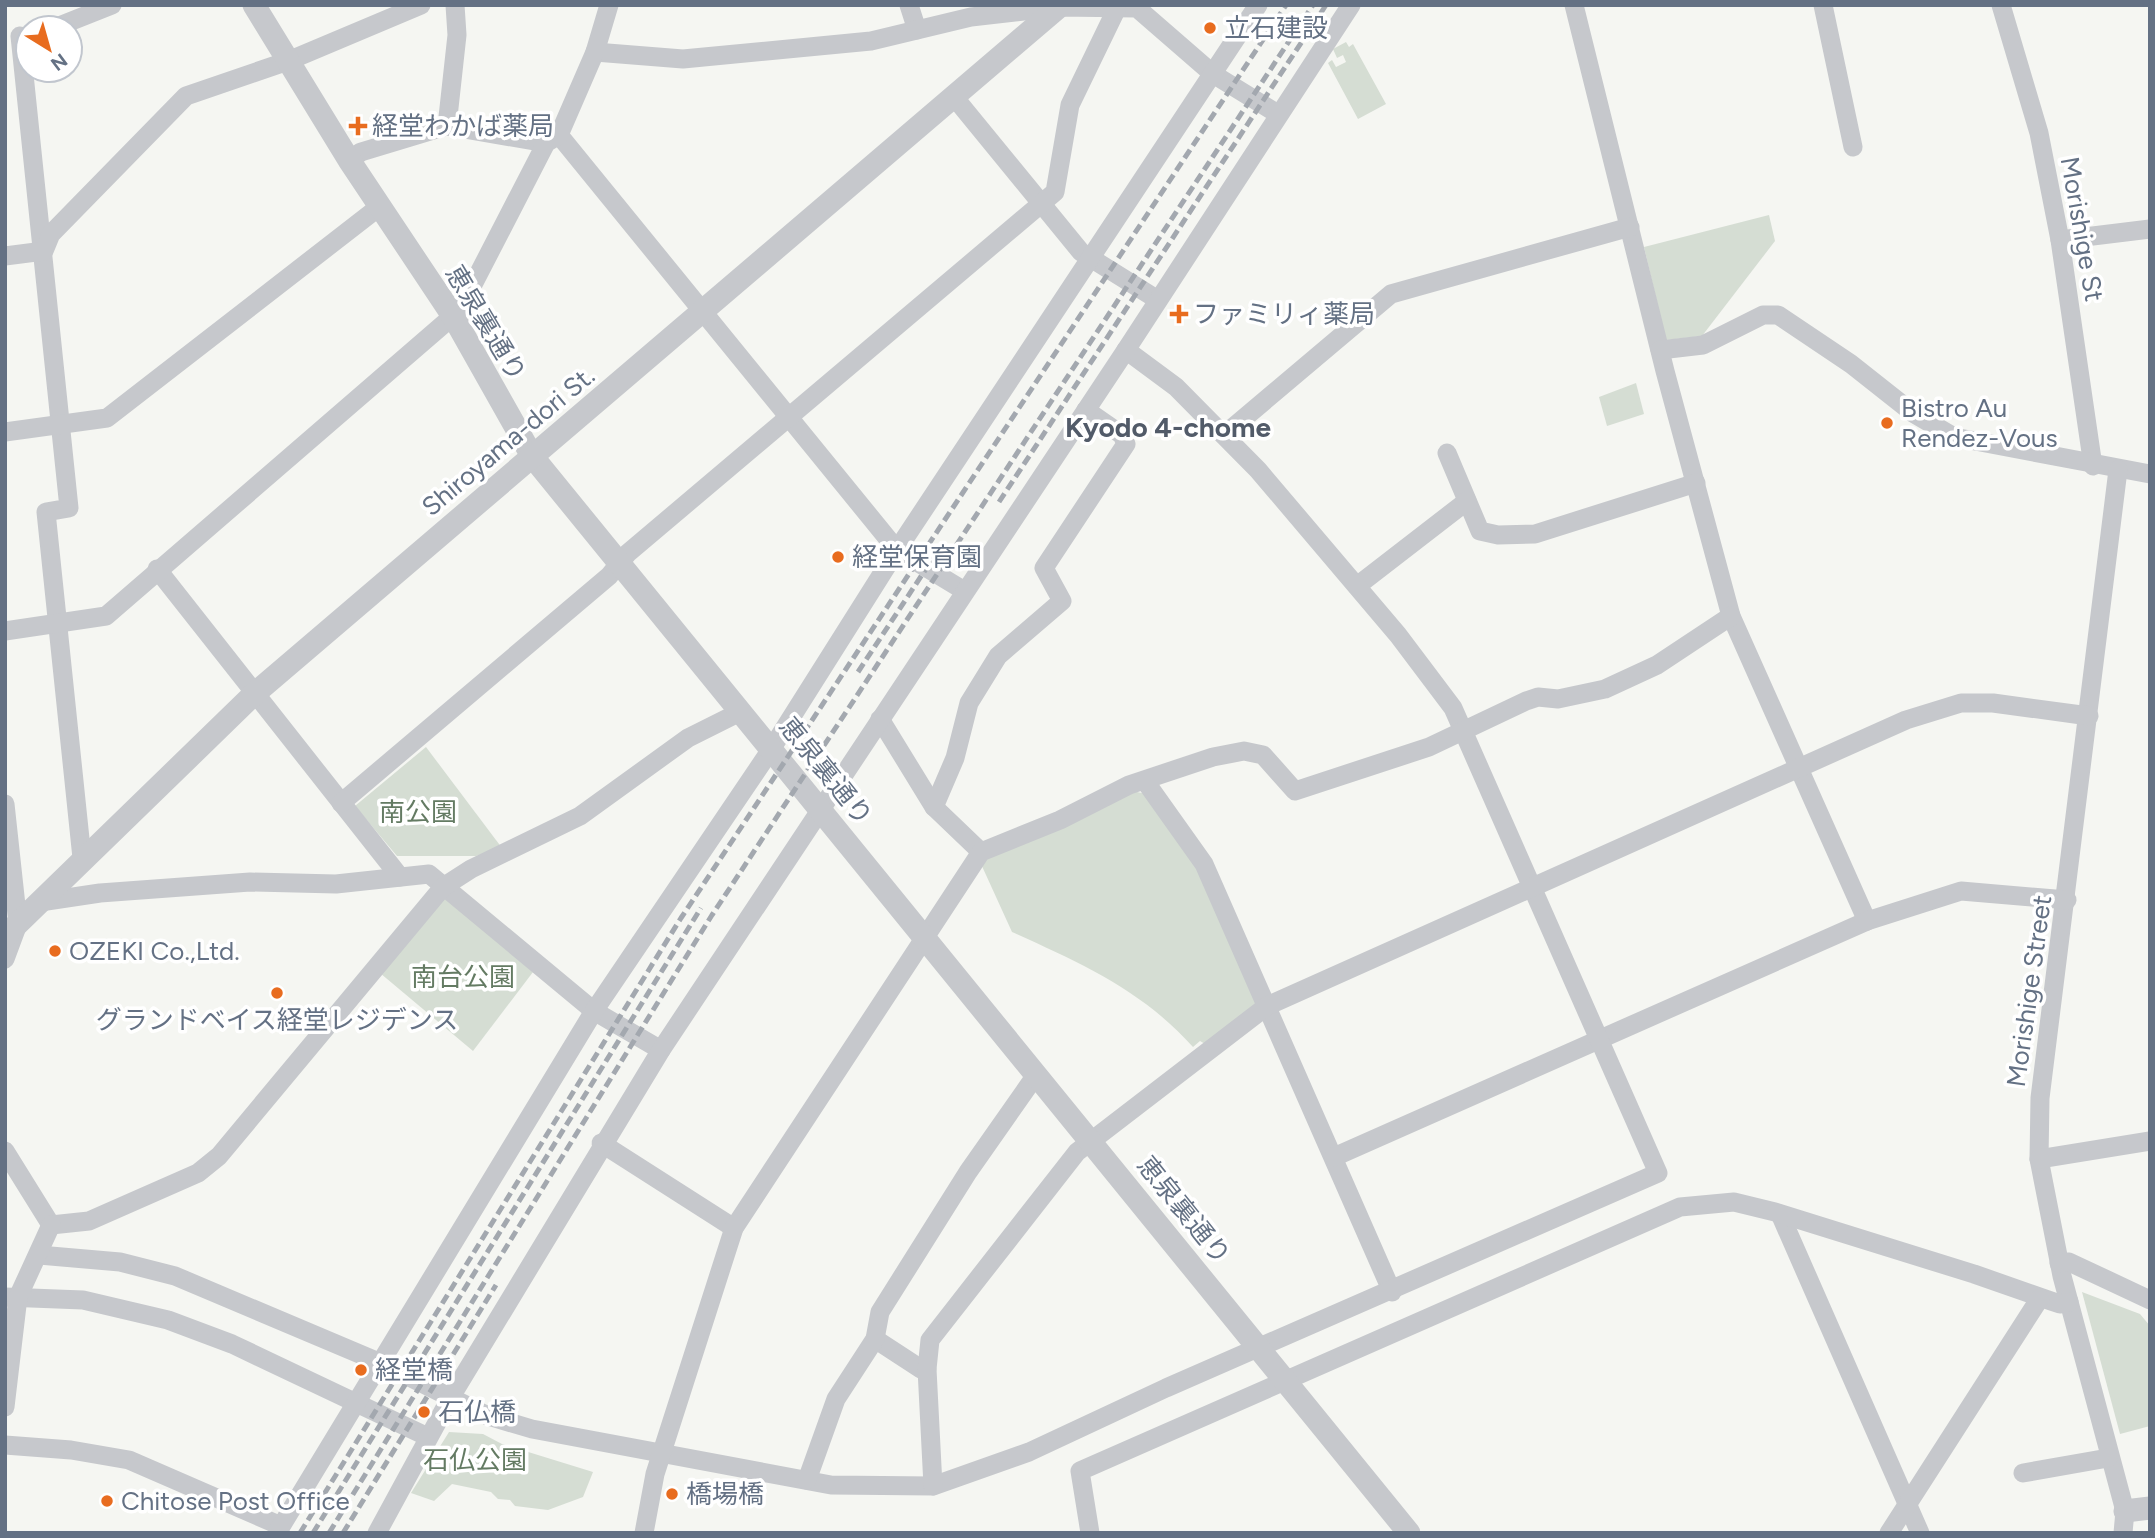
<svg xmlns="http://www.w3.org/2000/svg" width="2155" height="1538" font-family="Figtree,'Noto Sans JP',sans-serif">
  <rect width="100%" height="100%" fill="#f5f6f2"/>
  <g fill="#d5ddd3">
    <polygon points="1346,42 1349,47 1353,44 1386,104 1358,119 1328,63 1332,60 1336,67 1346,62 1343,55 1337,58 1333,49"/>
    <polygon points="1769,215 1775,241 1702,336 1666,340 1644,247"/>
    <polygon points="1636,383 1644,414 1607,426 1599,397"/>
    <polygon points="426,747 502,848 476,856 397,856 355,806"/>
    <path d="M1132,791L1147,794L1203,877L1259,1003L1205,1044L1200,1041L1193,1047C1142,990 1080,963 1012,932L981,864L994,853Z"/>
    <polygon points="444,897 533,972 473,1051 380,973"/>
    <polygon points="2082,1292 2140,1314 2150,1326 2150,1426 2120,1434"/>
    <polygon points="449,1432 483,1434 502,1444 593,1472 583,1497 548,1510 515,1506 510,1500 498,1499 491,1492 452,1484 434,1501 411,1493"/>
  </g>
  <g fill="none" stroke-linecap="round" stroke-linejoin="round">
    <g stroke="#c6c8cc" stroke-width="19">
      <polyline points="909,5 917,30"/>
      <polyline points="1574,5 1665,371 1731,616 1867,921"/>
      <polyline points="1823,5 1853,147"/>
      <polyline points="2001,5 2039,133 2060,240 2093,466"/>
      <polyline points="54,28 112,5"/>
      <polyline points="20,36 69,508 46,512 82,858"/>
      <polyline points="595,52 683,59 871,41 971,17 1058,7 1137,8 1213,74 1278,114"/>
      <polyline points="955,98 1081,252 1158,300"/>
      <polyline points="447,126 457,35 455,5"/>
      <polyline points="559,135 897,550 963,590"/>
      <polyline points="349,160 361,152 447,126 546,143"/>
      <polyline points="2060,240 2150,229"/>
      <polyline points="5,256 44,251 51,234 186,96 288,61 421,5"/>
      <polyline points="1660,350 1703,345 1763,315 1778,315 1851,364 1913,413 1954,437 2150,474"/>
      <polyline points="5,432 107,418 379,207"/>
      <polyline points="1224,435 1391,294 1630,227"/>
      <polyline points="1447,453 1480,531 1498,535 1535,534 1696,483"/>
      <polyline points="2118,470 2040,1098 2039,1159 2062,1276 2125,1511 2123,1533"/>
      <polyline points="157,569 400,877"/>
      <polyline points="1357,586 1467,501"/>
      <polyline points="5,631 106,616 453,316 464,302 546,143 559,135 595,52 609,5"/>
      <polyline points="880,719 934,807 981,852"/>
      <polyline points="1145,781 1204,864 1392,1292"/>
      <polyline points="341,803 609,576 628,553 1055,192 1070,105 1116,10"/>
      <polyline points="5,804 18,924 5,959"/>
      <polyline points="934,807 955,758 969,703 998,656 1062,601 1044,568 1126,444 1122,435 1086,410"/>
      <polyline points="40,902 100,893 250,882 336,884 429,874 594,1011 661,1050"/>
      <polyline points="601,1143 734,1228"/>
      <polyline points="5,1151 51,1225"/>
      <polyline points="1334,1157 1867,921 1961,891 2067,900"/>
      <polyline points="2039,1159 2150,1141"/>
      <polyline points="1780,1214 1920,1533"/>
      <polyline points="51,1225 89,1221 198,1173 219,1156 443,887 471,869 580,816 688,738 740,712"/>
      <polyline points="39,1255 120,1262 175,1276 381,1363 488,1416 532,1429 831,1485 933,1486 1029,1452 1166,1388 1658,1173 1453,708 1398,635 1258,470 1176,387 1126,350"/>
      <polyline points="2059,1263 2069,1262 2150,1300"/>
      <polyline points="5,1297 83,1300 168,1320 232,1344 428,1437"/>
      <polyline points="875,1339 921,1369 927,1369"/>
      <polyline points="5,1407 18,1297 51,1225"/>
      <polyline points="5,1445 71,1450 129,1460 281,1526"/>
      <polyline points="2023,1473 2108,1458"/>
      <polyline points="807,1480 836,1399 875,1339 880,1312 968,1172 1036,1075"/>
      <polyline points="933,1486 927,1369 930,1340 1077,1152 1267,1006 1906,720 1961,703 1993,703 2089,716"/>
      <polyline points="277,1533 594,1011 772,748 897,550 1258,5"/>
      <polyline points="377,1533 452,1395 661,1050 1126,350 1351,5"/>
      <polyline points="644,1533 655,1474 734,1228 981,852 1060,820 1129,785 1213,757 1244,751 1263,755 1295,791 1429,747 1526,701 1538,697 1558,699 1605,689 1657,665 1731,616"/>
      <polyline points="1090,1533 1080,1471 1680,1207 1734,1202 1775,1212 1974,1274 2051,1301 2060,1304 2069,1302"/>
      <polyline points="1889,1533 2040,1298"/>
    </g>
    <g stroke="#c6c8cc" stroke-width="23">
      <polyline points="254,5 349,160 453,316 532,456 1409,1533"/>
      <polyline points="5,936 253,695 1061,5"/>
      <polyline points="2125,1511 2150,1508"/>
    </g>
    <g stroke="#a3a8af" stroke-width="5" stroke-dasharray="10 5" stroke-linecap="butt">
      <polyline points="999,502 1326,5"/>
      <polyline points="858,672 941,546"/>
      <polyline points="300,1533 681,918 1286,5"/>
      <polyline points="313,1533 701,908"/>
      <polyline points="329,1533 712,915 1313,5"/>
      <polyline points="343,1533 496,1285"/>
    </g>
  </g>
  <g fill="#e86c1f" stroke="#fff" stroke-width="2.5">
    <circle cx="1210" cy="28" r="7"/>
    <path d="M354.5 115.5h7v7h7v7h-7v7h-7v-7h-7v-7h7z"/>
    <path d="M1175.5 303.5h7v7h7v7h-7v7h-7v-7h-7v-7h7z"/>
    <circle cx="1887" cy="423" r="7"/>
    <circle cx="838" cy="557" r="7"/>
    <circle cx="55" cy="951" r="7"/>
    <circle cx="277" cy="993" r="7"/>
    <circle cx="361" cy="1370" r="7"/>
    <circle cx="424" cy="1412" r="7"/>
    <circle cx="672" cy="1494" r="7"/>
    <circle cx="107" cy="1501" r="7"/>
  </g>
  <g text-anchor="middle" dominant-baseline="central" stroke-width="7" stroke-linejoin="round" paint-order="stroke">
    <g font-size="26" fill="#647184" stroke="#fff" text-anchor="start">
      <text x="1224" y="28">立石建設</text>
      <text x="372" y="126">経堂わかば薬局</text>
      <text x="1193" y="314">ファミリィ薬局</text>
      <text x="1901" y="408">Bistro Au<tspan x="1901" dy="30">Rendez-Vous</tspan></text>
      <text x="852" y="557">経堂保育園</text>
      <text x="69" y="951">OZEKI Co.,Ltd.</text>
      <text x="277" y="1020" text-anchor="middle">グランドベイス経堂レジデンス</text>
      <text x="375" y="1370">経堂橋</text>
      <text x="438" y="1412">石仏橋</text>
      <text x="686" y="1494">橋場橋</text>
      <text x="121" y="1501">Chitose Post Office</text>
    </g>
    <g font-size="26" fill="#647184" stroke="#fff">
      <text transform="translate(2082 229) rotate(80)">Morishige St</text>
      <text transform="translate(486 323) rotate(59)">恵泉裏通り</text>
      <text transform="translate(508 441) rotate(-40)">Shiroyama-dori St.</text>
      <text transform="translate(826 771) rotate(51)">恵泉裏通り</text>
      <text transform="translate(2029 991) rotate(-82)">Morishige Street</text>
      <text transform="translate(1184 1210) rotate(51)">恵泉裏通り</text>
    </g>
    <g font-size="26" fill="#647b63" stroke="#fff">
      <text x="418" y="812">南公園</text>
      <text x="463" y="977">南台公園</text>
      <text x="475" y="1460">石仏公園</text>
    </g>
    <g font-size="28" font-weight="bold" fill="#525b69" stroke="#fff">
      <text x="1168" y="427">Kyodo 4-chome</text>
    </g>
  </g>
  <rect width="2155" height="1538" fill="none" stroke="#647184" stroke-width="14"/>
  <g transform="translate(49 49) rotate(143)"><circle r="33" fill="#ffffff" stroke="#c1c6ce" stroke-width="2"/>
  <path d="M0-5L12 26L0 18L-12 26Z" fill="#e86c1f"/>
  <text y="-10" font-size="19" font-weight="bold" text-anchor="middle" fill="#647184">N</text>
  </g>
</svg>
